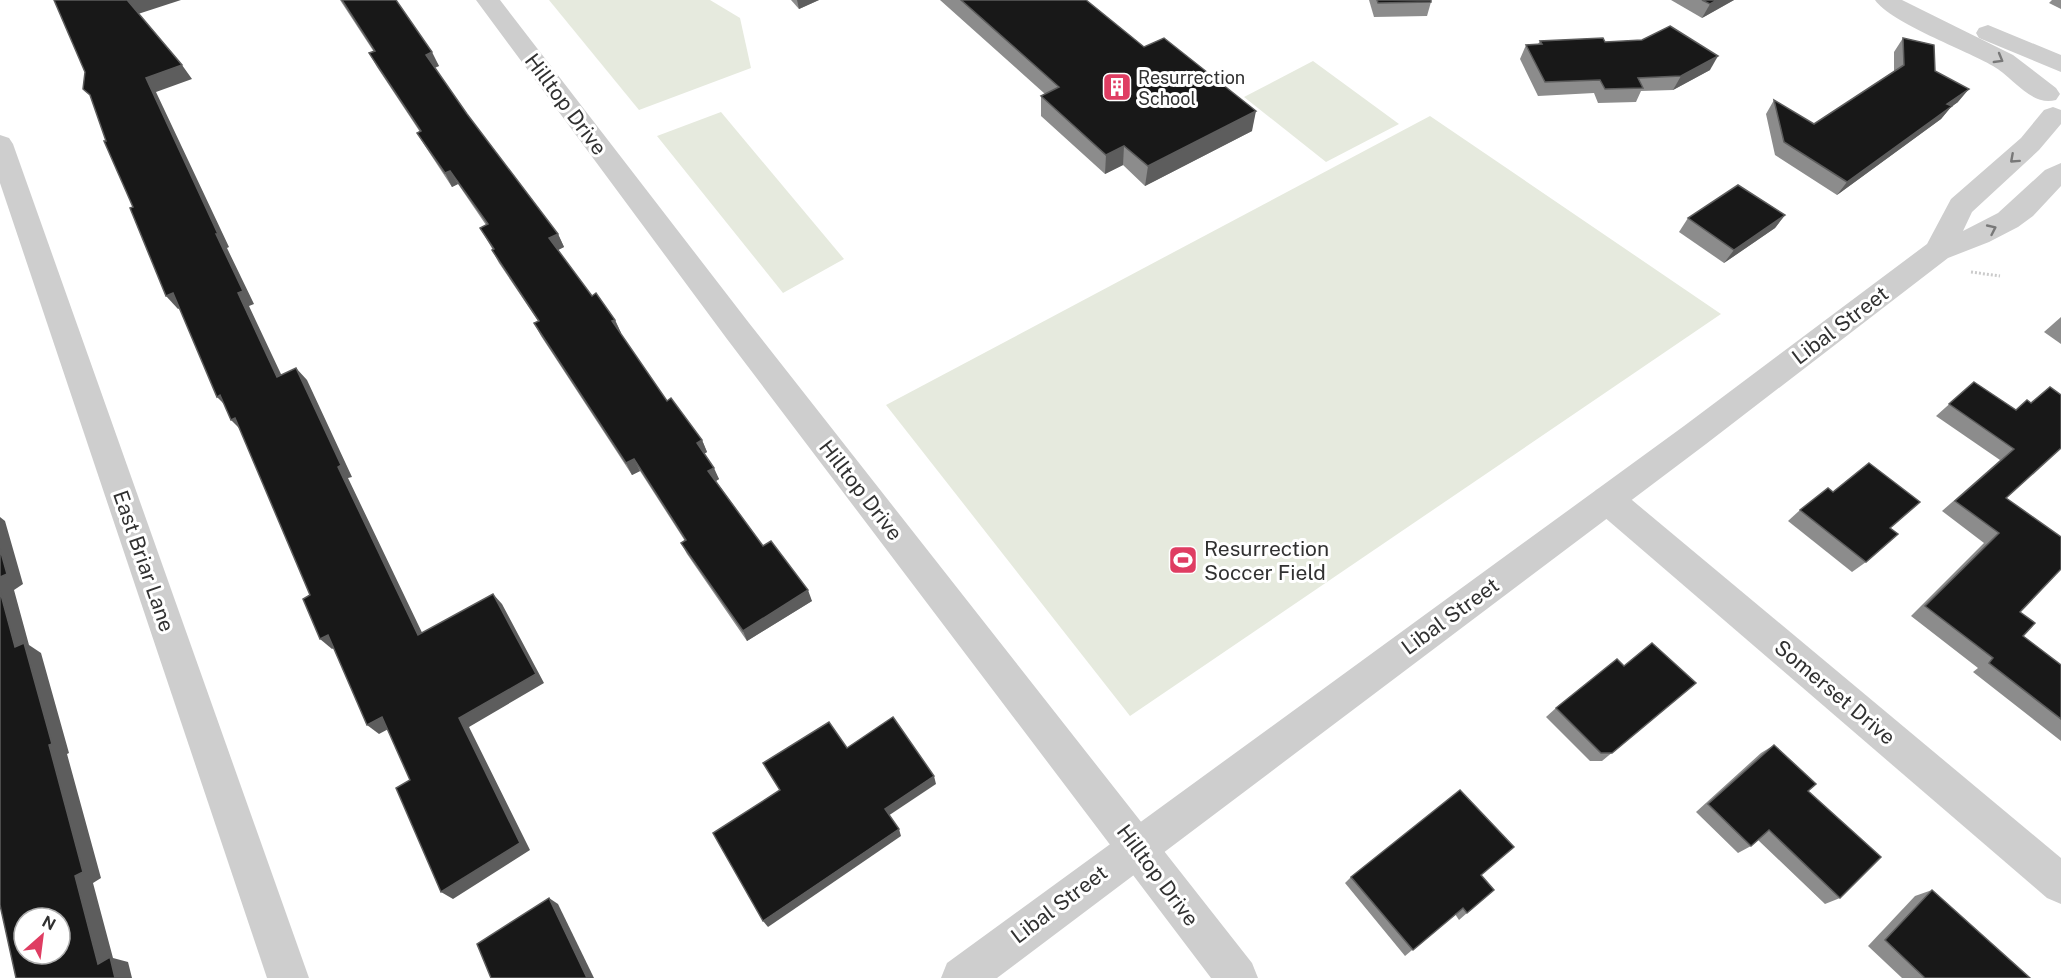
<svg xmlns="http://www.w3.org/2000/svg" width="2061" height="978" font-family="'Public Sans',sans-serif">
  <rect width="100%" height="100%" fill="#fff"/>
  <g fill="#e6eade">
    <polygon points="549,0 710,0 740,18 751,68 639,110"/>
    <polygon points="1313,61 1399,124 1326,162 1244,97"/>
    <polygon points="721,112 844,259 783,293 657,136"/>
    <polygon points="1430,116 1721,314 1130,716 886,405"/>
  </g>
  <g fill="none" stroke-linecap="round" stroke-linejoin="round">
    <polyline stroke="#cbcbcb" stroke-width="3" stroke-dasharray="2 2" stroke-linecap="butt" points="1971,272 2000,276"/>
    <g fill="#cecece" fill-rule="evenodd">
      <polygon points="476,0 500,0 749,323 1252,963 1258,978 1211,978 727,339"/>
      <polygon points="0,135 9,138 13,144 309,978 267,978 0,183"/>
      <polygon points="1608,486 1620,490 2061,858 2061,904 2047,898 1596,510 1591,500 1596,490"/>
    </g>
    <g fill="#cecece" fill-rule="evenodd">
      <path d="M1875,0H1902L2013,55L2056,88L2060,94L2056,100C2031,107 2013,77 1993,66C1966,50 1891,23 1875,0Z"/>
      <polygon points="1988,25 2061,55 2061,72 1979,38 1976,33 1979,28"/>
      <polygon points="2053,107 2061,110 2061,124 2039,150 1972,212 1963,231 1998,213 2045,170 2061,163 2061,186 2033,216 2018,227 1989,242 1948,258 1706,444 997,978 941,978 947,963 1684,426 1927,244 1951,199 2021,138 2044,110"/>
    </g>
  </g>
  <g fill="#8c8c8c">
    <polygon points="340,0 396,0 439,66 435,68 467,114 558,234 564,247 558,250 592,296 615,320 621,333 620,333 667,401 702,440 707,452 704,454 719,479 716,481 763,546 812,601 747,641 687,554 681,543 685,541 640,471 632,475 541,336 534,323 538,321 499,263 492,250 493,250 480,228 486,225 458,184 452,187 425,146 417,133 420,132 377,67 369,53 374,52"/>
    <polygon points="791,0 819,0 799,9"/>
    <polygon points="940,0 1086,0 1144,47 1252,131 1145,186 1123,165 1105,174 1041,116 1041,96 1045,94"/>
    <polygon points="1369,0 1431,0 1431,2 1427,16 1374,17"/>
    <polygon points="1671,0 1734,0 1702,18"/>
    <polygon points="2052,0 2061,0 2061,9 2049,3"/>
    <polygon points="1903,38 1935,71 1958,102 1951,107 1941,119 1837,195 1775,155 1766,114 1774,100 1814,124 1894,72 1894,52"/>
    <polygon points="1540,41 1605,42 1710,70 1673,90 1641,91 1636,102 1598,103 1594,93 1538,96 1520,59 1526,45 1538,44"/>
    <polygon points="1785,215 1775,228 1724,263 1679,232 1688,218"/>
    <polygon points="2061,317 2061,344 2044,332"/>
    <polygon points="1974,382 2016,410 2027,400 2006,498 2023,636 2061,665 2061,741 1973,672 1978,668 1911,616 1984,543 1942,511 2000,460 1936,416"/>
    <polygon points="1800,510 1890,528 1866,562 1852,572 1788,521"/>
    <polygon points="1624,666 1696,683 1602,761 1590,761 1546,717 1556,708"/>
    <polygon points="1774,745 1808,791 1840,898 1825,904 1758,840 1751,846 1738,853 1696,812 1761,753"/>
    <polygon points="1481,875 1467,913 1459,920 1455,914 1405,956 1345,883 1351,877"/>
    <polygon points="1932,890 2030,978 1902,978 1868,946 1915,896"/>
  </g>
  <g fill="#5d5d5d">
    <polygon points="130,0 181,0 138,14 128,1"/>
    <polygon points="797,0 819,0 799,9"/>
    <polygon points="1717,0 1734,0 1702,18 1710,4"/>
    <polygon points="432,52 439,66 433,68 426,55"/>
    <polygon points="1718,56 1710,70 1673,90 1681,76"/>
    <polygon points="182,65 192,79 156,92 229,247 227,248 254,304 249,306 288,389 277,377 238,293 216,234 146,78"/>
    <polygon points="1969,89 1958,102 1951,107 1941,119 1837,195 1847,182 1947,104"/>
    <polygon points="1256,111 1252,131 1145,186 1148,166"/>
    <polygon points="1124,146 1123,165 1105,174 1106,155"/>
    <polygon points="450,171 458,184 452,187 445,173"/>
    <polygon points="1785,215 1775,228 1724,263 1734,250"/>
    <polygon points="558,234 564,247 556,251 549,238"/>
    <polygon points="173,293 184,306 178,309 166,296"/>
    <polygon points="615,320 621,333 618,334 612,321"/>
    <polygon points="296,368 307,380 352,477 348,478 428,645 418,635 338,467"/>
    <polygon points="220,395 229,409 217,397"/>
    <polygon points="235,418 243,432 231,420"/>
    <polygon points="702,440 707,452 702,455 697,443"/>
    <polygon points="634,459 640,471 632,475 626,463"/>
    <polygon points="714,468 719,479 713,483 708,471"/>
    <polygon points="0,517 5,521 23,584 14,590 29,645 41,653 69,753 67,754 101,878 93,883 113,958 128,962 132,978 115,978 98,964 0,591"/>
    <polygon points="808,590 812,601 747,641 743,631"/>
    <polygon points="493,594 502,604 544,683 469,727 530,850 453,899 441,892 459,718"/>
    <polygon points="328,635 340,645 332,649 320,639"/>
    <polygon points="382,717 394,726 379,734 367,725"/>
    <polygon points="934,776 936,784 888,816 885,809"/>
    <polygon points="899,829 901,836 768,927 763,921"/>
    <polygon points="549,898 558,904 594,978 587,978"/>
  </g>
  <g fill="#181818" stroke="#5d5d5d" stroke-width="1.5" fill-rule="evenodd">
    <polygon points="54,0 130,0 128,1 182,65 146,78 218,234 216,234 243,291 238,293 277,377 296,368 341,465 338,467 418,635 493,594 536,674 459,718 520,843 441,892 396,788 410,780 382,717 367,725 328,635 320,639 303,599 310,595 235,418 231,420 220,395 217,397 173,293 166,296 130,208 133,207 104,141 106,141 90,95 83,89 85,72"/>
    <polygon points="342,0 396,0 432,52 426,55 467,114 558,234 549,238 592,296 596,293 615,320 612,321 667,401 671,398 702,440 697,443 714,468 708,471 763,546 771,541 808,590 743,631 681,543 686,540 634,459 626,463 534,323 539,321 492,250 494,249 480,228 488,224 450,171 445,173 417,133 421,131 369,53 375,51"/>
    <polygon points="961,0 1086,0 1144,47 1164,38 1256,111 1148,166 1124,146 1106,155 1041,96 1059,87"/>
    <polygon points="1377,0 1431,0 1431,2 1378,3"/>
    <polygon points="1702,0 1717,0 1710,4"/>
    <polygon points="1670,26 1718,56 1681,76 1638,78 1643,88 1605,89 1600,80 1545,82 1526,45 1542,44 1540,41 1603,38 1605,42 1642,40"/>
    <polygon points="1903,38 1934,45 1935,71 1969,89 1947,104 1952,106 1847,182 1784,142 1774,100 1814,124 1904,65"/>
    <polygon points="1738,185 1785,215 1734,250 1688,218"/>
    <polygon points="1974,382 2016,410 2027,400 2031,403 2050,387 2061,395 2061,448 2006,498 2061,537 2061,569 2020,612 2035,623 2023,636 2061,665 2061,719 1989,663 1993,658 1925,606 1999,533 1955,501 2014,449 1949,404"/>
    <polygon points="1869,463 1920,502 1890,528 1898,534 1866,562 1800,510 1828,488 1833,492"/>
    <polygon points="0,549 7,574 0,577"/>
    <path d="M0,591L15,647L24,643L52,744L49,745L83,872L75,876L98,964L110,957L115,978H16L0,905ZM24,918H60V954H24Z"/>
    <polygon points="1652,643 1696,683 1612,753 1601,753 1556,708 1617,659 1624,666"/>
    <polygon points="893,717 934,776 885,809 899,829 763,921 713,833 780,790 763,763 829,722 847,748"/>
    <polygon points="1774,745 1816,784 1808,791 1881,857 1840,898 1769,830 1751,846 1708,804"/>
    <polygon points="1460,790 1514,847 1481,875 1494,890 1467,913 1463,908 1413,950 1351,877"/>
    <polygon points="1932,890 2030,978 1925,978 1885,940"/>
    <polygon points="549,898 587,978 491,978 477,944"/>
  </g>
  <defs><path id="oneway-chevron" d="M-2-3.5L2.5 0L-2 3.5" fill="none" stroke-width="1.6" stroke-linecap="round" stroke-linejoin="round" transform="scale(1.5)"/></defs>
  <g stroke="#787878">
    <use href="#oneway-chevron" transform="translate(1999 59) rotate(30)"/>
    <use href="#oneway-chevron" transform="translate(2014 159) rotate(138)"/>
    <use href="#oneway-chevron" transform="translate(1992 229) rotate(-25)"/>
  </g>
  <defs>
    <g id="building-square" transform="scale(1.5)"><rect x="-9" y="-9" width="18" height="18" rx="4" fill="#df3d62" stroke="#fff"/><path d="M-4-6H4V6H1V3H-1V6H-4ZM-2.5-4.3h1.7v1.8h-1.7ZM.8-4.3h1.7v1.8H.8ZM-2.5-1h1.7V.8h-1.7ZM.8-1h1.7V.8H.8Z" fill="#fff"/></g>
    <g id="stadium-square" transform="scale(1.5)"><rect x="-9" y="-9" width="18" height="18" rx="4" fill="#df3d62" stroke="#fff"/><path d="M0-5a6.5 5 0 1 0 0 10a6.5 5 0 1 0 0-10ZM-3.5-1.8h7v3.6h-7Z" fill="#fff"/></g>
  </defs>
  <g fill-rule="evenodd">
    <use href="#building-square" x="1117" y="87"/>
    <use href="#stadium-square" x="1183" y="560"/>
  </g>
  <g text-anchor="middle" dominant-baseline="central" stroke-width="6" stroke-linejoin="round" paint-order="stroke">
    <g font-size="18" fill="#313131" stroke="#fff" text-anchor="start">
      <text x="1138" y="77">Resurrection<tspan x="1138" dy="21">School</tspan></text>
    </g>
    <g font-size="21" fill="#313131" stroke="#fff">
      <text transform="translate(566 104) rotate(53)">Hilltop Drive</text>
      <text transform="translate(1840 325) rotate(-37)">Libal Street</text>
      <text transform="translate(861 490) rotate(52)">Hilltop Drive</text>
      <text transform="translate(144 561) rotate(71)">East Briar Lane</text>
      <text transform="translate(1450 616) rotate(-36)">Libal Street</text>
      <text transform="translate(1835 692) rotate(40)">Somerset Drive</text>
      <text transform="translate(1158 875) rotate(53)">Hilltop Drive</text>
      <text transform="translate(1059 904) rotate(-37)">Libal Street</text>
    </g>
    <g font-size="21" fill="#313131" stroke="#fff" text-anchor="start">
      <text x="1204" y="548">Resurrection<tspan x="1204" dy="24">Soccer Field</tspan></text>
    </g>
  </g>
  <g transform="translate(42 936) rotate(28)"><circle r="28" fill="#ffffff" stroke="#adadad" stroke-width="1.5"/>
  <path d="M0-4.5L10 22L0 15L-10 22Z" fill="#df3d62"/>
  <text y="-9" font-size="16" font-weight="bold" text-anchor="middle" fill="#313131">N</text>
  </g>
</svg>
